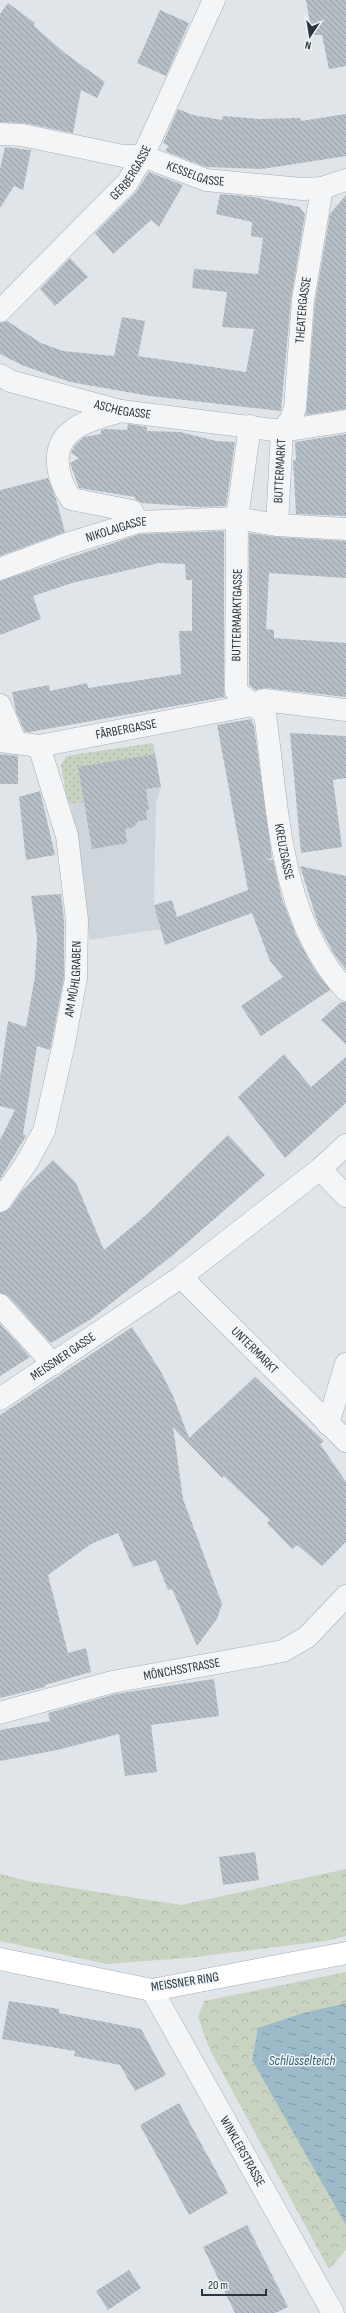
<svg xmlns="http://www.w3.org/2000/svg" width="346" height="2313" font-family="'Sofia Sans Condensed',sans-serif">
  <defs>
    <pattern id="grass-dots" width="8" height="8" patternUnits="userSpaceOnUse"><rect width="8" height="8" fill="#c9d3c1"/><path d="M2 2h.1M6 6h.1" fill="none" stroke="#adb6a7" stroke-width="1.8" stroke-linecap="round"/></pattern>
    <pattern id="forest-crowns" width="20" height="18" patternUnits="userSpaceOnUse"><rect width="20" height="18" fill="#c9d3c1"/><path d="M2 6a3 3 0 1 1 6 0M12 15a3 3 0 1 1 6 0" fill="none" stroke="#adb6a7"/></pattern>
    <pattern id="water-ripples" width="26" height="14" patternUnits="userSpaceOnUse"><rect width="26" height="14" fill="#9cbac8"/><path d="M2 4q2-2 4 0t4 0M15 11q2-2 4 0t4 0" fill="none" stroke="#7f98a4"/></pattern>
    <pattern id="building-back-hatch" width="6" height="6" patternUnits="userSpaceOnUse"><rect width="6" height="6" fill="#b7bfc6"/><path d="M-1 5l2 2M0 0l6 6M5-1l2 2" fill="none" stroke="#959ca2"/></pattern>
  </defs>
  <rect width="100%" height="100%" fill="#e0e5e9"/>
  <polygon fill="#ced5db" points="153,743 161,787 156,803 154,905 161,929 90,940 71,805 68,804 61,765 67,756"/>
  <polygon fill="url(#grass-dots)" points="153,743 155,754 79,767 84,802 68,804 61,765 67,756"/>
  <g fill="url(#forest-crowns)">
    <polygon points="346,1869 346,1936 325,1941 186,1958 107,1964 0,1941 0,1874 28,1881 181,1905"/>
    <polygon points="346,1972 346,2003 303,2013 258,2028 252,2059 346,2225 346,2250 329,2269 209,2048 198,2017 204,2001"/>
  </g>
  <polygon fill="url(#water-ripples)" points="346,2003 346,2225 252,2060 258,2028 303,2013"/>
  <g fill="url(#building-back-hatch)">
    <polygon points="306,0 346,0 346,66 329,69 322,35 312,35"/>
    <polygon points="8,3 35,23 34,26 66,54 105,82 97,98 81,90 73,133 24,123 0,122 0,14"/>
    <polygon points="160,10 189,23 166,76 137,63"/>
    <polygon points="178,109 193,115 222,120 223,116 258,119 300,118 301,121 346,114 346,156 262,169 206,167 165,151 169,146 163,143"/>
    <polygon points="5,147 31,150 23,190 14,186 0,208 0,169"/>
    <polygon points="149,172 183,185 159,227 151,220 113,254 95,233 136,192"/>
    <polygon points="220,194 254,197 299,207 305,214 291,299 281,411 150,396 70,382 24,366 0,354 0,323 7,321 41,343 63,351 114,356 122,317 145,321 138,356 246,372 254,329 222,327 227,292 192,288 194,269 258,274 263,238 251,236 252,222 216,214"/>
    <polygon points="346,195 346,409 306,415 315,302 330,214"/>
    <polygon points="70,258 88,277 55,306 40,289"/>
    <polygon points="128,424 147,427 147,431 180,432 216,441 235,442 226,506 199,507 142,503 135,499 135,497 79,488 70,463 79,458 71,453 75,445 84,437 101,434 101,430 105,429 127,430"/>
    <polygon points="346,434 346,516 296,514 293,460 296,460 295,442"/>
    <polygon points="48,478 56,499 65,532 0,556 0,490"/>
    <polygon points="224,531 224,691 225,697 30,732 25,732 16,712 12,692 49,685 50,691 87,683 88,688 181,674 179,631 192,631 192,580 186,580 185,564 159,563 72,583 33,596 41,619 0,635 0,581 140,534"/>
    <polygon points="249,533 276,537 346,541 346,578 269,573 266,629 274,630 274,638 346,643 346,697 266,688 255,690 249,685"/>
    <polygon points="251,719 254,726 272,858 265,859 273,860 282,899 296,935 313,967 330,990 261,1036 241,1006 283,977 270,961 252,913 165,945 154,905 172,900 177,917 248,890 217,725"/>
    <polygon points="290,733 346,736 346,778 333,780 342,847 301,853"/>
    <polygon points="0,754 18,756 18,784 0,784"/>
    <polygon points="155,754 161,787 146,789 149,810 146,810 147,820 138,821 134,827 125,829 127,843 92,849 78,767"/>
    <polygon points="40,791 55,855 26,860 19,797"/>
    <polygon points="300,866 346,876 346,970 334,954 318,924"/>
    <polygon points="61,894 64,921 64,977 52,1040 50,1050 37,1046 23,1134 26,1136 0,1179 0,1140 15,1110 0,1106 0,1078 8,1021 26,1027 35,976 37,937 31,896"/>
    <polygon points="341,1002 346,1002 346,1045 321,1020"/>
    <polygon points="284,1054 311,1087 346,1057 346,1103 285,1158 238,1097"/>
    <polygon points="228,1135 265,1175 173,1255 91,1319 51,1343 9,1297 0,1293 0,1213 10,1208 21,1192 53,1160 76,1183 104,1250 146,1215"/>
    <polygon points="0,1324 30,1357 0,1376"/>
    <polygon points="132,1327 160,1370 173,1396 189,1438 255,1377 324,1441 320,1444 346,1482 346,1542 322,1566 297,1545 292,1549 267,1523 270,1520 224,1476 222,1478 173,1427 183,1499 222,1604 217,1619 197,1646 172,1589 168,1590 156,1560 133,1567 118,1533 91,1544 48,1575 68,1653 86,1648 91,1672 45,1685 45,1687 0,1698 0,1415"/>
    <polygon points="214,1679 219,1716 151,1725 157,1772 125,1776 119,1734 57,1750 0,1761 0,1730 50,1721 48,1713 115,1694"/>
    <polygon points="255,1852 259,1880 223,1885 219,1857"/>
    <polygon points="9,2001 59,2009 59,2013 141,2029 166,2075 135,2091 120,2065 74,2056 75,2051 2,2039"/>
    <polygon points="179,2103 228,2193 189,2215 140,2125"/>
    <polygon points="247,2225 288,2307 275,2313 235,2313 203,2247"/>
    <polygon points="129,2270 141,2288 108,2310 96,2291"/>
  </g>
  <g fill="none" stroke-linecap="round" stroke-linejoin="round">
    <g stroke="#a5adb3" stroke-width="23">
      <g id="minor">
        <path id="s1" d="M0,134L22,135L123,156H143L206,180L302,189L322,188L346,180"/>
        <path id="s2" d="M0,311L127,183L143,156L214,0"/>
        <path id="s3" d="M0,375L10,381L121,411L282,431L346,421"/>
        <path d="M121,411C106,416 85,420 73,430C49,447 57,478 71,499L132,511L138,522"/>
        <path id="s4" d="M250,426L237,518L236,691L265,714C278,807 279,918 346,990"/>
        <path id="s5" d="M282,431L291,419L295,408L303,300L322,188"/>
        <path id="s6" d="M277,525L282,431"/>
        <path id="s7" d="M0,569L67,544L138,522L237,518L277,525L346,529"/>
        <polyline points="0,705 16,743"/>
        <path id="s8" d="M0,741L39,746L252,705L264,700L346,710"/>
        <polyline points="320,1169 346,1196"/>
        <path id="s9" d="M0,1201L27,1162L44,1131L64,1043L76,978L77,920L67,836L39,746"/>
        <path id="s10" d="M181,1277L346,1441"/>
        <polyline points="0,1305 53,1364"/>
        <path id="s11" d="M0,1399L181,1277L320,1169L346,1145"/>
        <polyline points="328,1424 346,1364"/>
        <path id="s12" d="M0,1713L112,1682L283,1651L307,1637L346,1596"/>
        <path id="s13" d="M152,1990L333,2313"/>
      </g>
    </g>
    <g stroke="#a0acb4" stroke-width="23">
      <polyline id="major" points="0,1959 152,1990 346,1953"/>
    </g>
    <use href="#minor" stroke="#f3f5f7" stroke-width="22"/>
    <use href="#major" stroke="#fff" stroke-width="22"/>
  </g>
  <g text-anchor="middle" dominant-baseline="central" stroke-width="3" stroke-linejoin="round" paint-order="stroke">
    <g font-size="13" fill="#293640" stroke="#f0f4f6">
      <text stroke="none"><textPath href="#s2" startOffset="191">GERBERGASSE</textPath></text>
      <text stroke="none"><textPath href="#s1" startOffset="201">KESSELGASSE</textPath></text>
      <text stroke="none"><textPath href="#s5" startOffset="125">THEATERGASSE</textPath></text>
      <text stroke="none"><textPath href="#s3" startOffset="128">ASCHEGASSE</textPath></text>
      <text stroke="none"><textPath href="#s6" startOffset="54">BUTTERMARKT</textPath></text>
      <text stroke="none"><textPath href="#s7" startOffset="123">NIKOLAIGASSE</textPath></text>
      <text transform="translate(237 615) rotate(-89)">BUTTERMARKTGASSE</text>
      <text stroke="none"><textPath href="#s8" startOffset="128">FÄRBERGASSE</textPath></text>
      <text stroke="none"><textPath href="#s4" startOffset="442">KREUZGASSE</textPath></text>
      <text stroke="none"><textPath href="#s9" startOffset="238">AM MÜHLGRABEN</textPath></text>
      <text stroke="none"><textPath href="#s10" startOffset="104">UNTERMARKT</textPath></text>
      <text stroke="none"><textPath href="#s11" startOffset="76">MEISSNER GASSE</textPath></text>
      <text stroke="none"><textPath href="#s12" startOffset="187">MÖNCHSSTRASSE</textPath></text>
      <text transform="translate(185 1982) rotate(-9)">MEISSNER RING</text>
      <text stroke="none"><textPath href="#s13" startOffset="185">WINKLERSTRASSE</textPath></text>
    </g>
    <g font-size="14" font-style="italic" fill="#345c73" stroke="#f0f4f6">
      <text x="302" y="2060">Schlüsselteich</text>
    </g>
  </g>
  <g transform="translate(310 36) rotate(192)" stroke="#f0f4f6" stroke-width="3" paint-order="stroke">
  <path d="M0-3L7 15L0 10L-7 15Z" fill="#293640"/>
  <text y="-6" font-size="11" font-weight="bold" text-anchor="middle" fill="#293640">N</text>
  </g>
  <path d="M202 2289v6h64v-6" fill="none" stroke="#293640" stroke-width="2"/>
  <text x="208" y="2289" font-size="12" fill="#293640" stroke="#f0f4f6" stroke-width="3" paint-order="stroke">20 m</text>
</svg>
